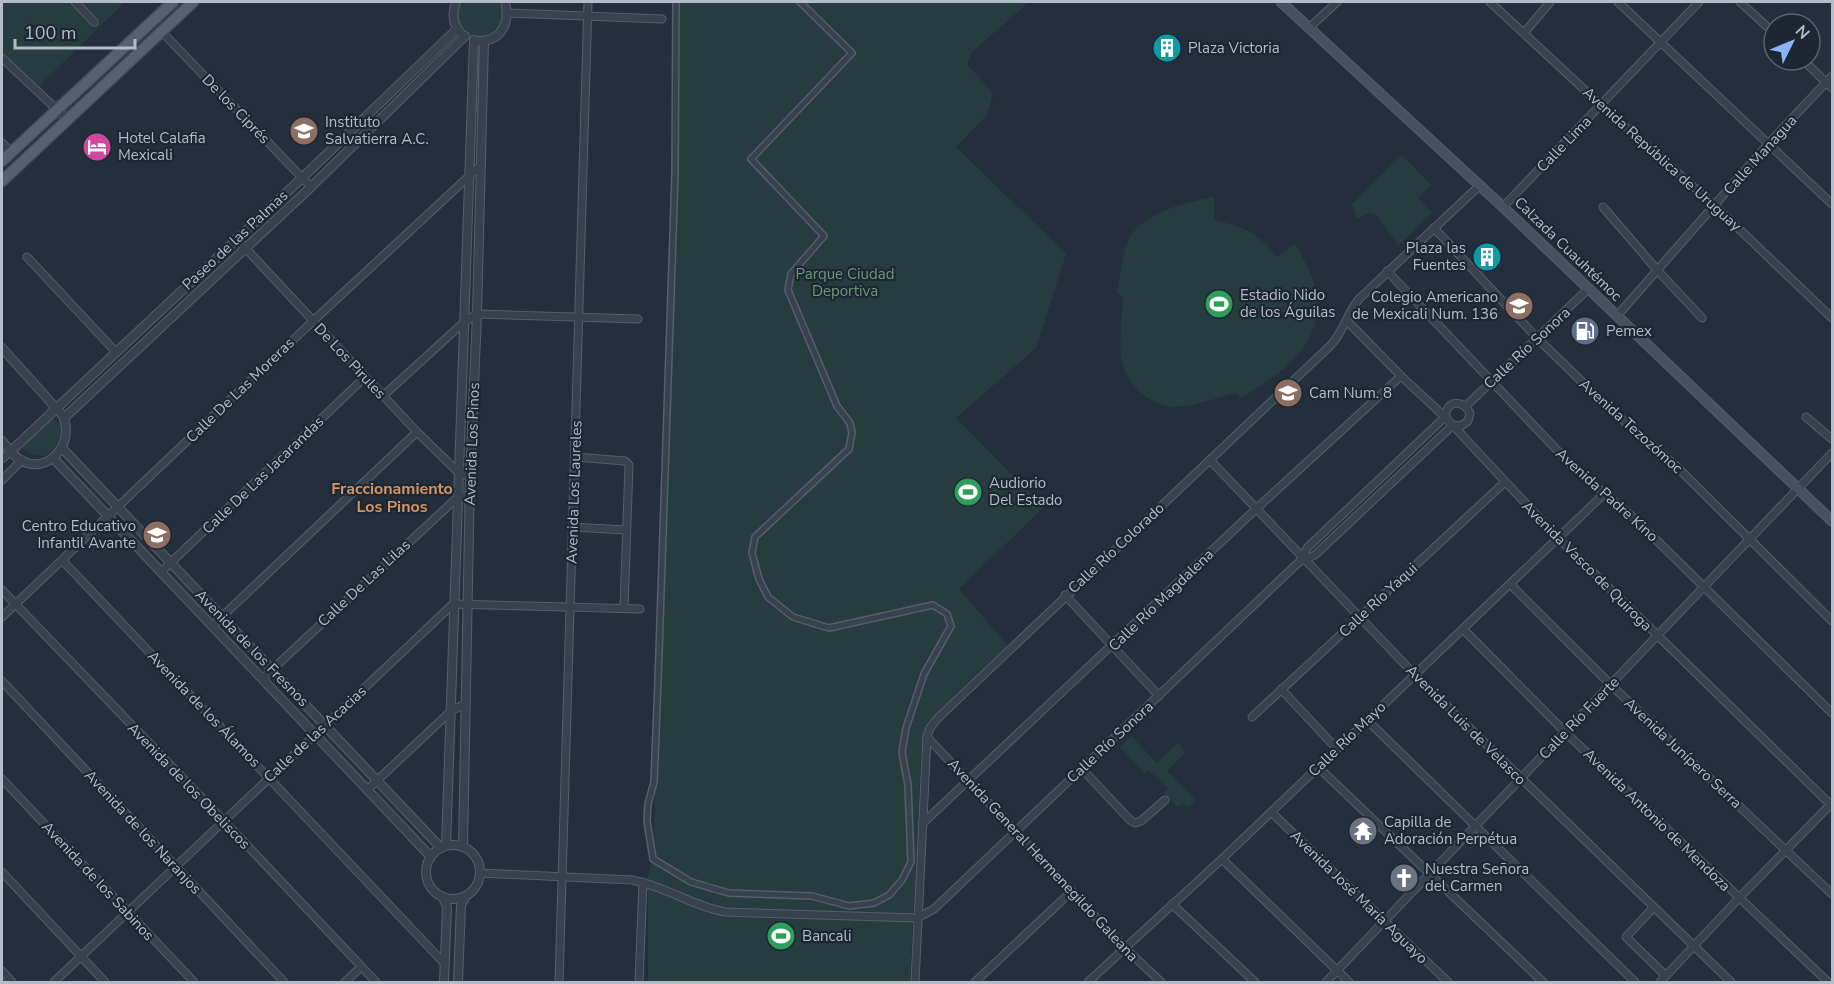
<svg xmlns="http://www.w3.org/2000/svg" width="1834" height="984" font-family="'Nunito Sans',sans-serif">
  <rect width="100%" height="100%" fill="#242f3e"/>
  <g fill="#263c3f">
    <polygon points="2,2 125,2 39,86 2,52"/>
    <path d="M465,2H497C507,13 502,22 495,34L481,40L469,38L456,18L459,7Z"/>
    <polygon points="676,2 1029,2 972,52 967,64 993,93 987,115 956,147 1066,254 1036,348 956,418 1044,507 959,589 1009,647 925,733 921,757 910,982 648,982 648,891 644,889 653,859 672,239"/>
    <polygon points="1402,155 1431,185 1418,198 1432,213 1399,245 1381,222 1379,216 1369,213 1357,219 1352,204"/>
    <path d="M1214,197V220C1246,228 1256,231 1277,257L1295,244C1302,257 1312,272 1315,287C1327,344 1283,372 1241,398L1236,393C1218,397 1190,408 1172,407C1148,404 1124,382 1121,358C1119,338 1122,317 1123,297L1117,293C1120,279 1123,246 1131,235C1148,211 1187,202 1214,197Z"/>
    <path d="M53,418L61,426C59,441 57,448 44,456L31,454L22,448V443L43,423Z"/>
    <polygon points="1131,736 1157,763 1178,743 1186,752 1167,771 1195,800 1188,807 1183,803 1178,807 1164,793 1168,789 1149,770 1145,773 1120,747"/>
  </g>
  <g fill="none" stroke-linecap="round" stroke-linejoin="round">
    <g stroke="#565f6c" stroke-width="8">
      <polyline id="pedestrian" points="676,2 675,174 658,682 654,782 648,804 647,821 653,859 691,882 729,893 812,896 849,906 874,903 889,895 902,880 911,862 908,785 902,752 906,728 924,674 951,626 947,614 933,605 829,628 793,617 768,597 759,579 752,553 755,537 849,449 852,433 850,423 837,406 788,290 791,274 824,236 751,159 852,53 800,2"/>
    </g>
    <g stroke="#565f6c" stroke-width="9">
      <g id="minor">
        <polyline points="75,2 94,22"/>
        <polyline points="1490,2 1601,105 1714,205 1832,318"/>
        <polyline points="1618,2 1832,204"/>
        <polyline points="1740,2 1774,33"/>
        <polyline points="508,13 662,19"/>
        <polyline points="1309,28 1337,2"/>
        <polyline points="161,31 311,187"/>
        <polyline points="1524,33 1550,2"/>
        <polyline points="2,58 67,119"/>
        <polyline points="1803,60 1832,88"/>
        <polyline points="2,143 11,152"/>
        <polyline points="1503,207 1699,2"/>
        <polyline points="1603,207 1658,271 1702,318"/>
        <polyline points="1434,228 1538,339 1608,407 1677,467 1832,621"/>
        <polyline points="236,238 417,432 459,473 470,477"/>
        <polyline points="27,257 115,351"/>
        <polyline points="1387,271 1573,467 1635,519 1832,713"/>
        <polyline points="1617,316 1769,143 1832,76"/>
        <polyline points="1347,321 1401,376 1445,417 1558,538 1832,806"/>
        <polyline points="383,396 463,323 477,314 638,319"/>
        <polyline points="1466,406 1588,289"/>
        <polyline points="1806,417 1832,439"/>
        <polyline points="575,457 625,461 629,465 624,608"/>
        <polyline points="2,459 11,451"/>
        <polyline points="1210,460 1415,675 1731,982"/>
        <polyline points="2,480 22,460"/>
        <polyline points="572,527 626,530"/>
        <polyline points="62,560 444,963"/>
        <polyline points="161,572 365,377"/>
        <polyline points="1510,584 1611,685 1832,894"/>
        <polyline points="2,590 224,821 376,982"/>
        <polyline points="1065,595 1159,696"/>
        <polyline points="2,617 313,321 481,165"/>
        <polyline points="212,626 417,432"/>
        <polyline points="1463,629 1565,732 1828,982"/>
        <polyline points="262,679 459,496 470,495"/>
        <polyline points="2,681 284,982"/>
        <polyline points="1281,689 1337,749"/>
        <polyline points="1252,717 1505,482"/>
        <polyline points="1367,720 1635,982"/>
        <polyline points="927,737 1125,948 1161,982"/>
        <polyline points="1318,767 1543,982"/>
        <polyline points="1082,769 1130,820 1135,823 1141,821 1165,800"/>
        <polyline points="2,779 194,982"/>
        <polyline points="367,790 451,711 465,704"/>
        <polyline points="1271,812 1448,982"/>
        <polyline points="922,824 1257,508 1401,376"/>
        <polyline points="1222,859 1349,982"/>
        <polyline points="2,872 105,982"/>
        <path d="M480,873L632,880C665,886 692,906 725,912L917,918L934,909L1299,562L1308,547L1445,417C1447,400 1462,399 1470,413L1468,421L1461,426L1453,425L1315,555L1299,562"/>
        <polyline points="1172,904 1255,982"/>
        <polyline points="1653,908 1626,937 1666,976"/>
        <polyline points="2,971 12,982"/>
        <polyline points="54,982 453,604 640,609"/>
        <polyline points="345,982 361,967"/>
        <polyline points="559,982 588,2"/>
        <polyline points="639,982 643,882"/>
        <path d="M915,982L927,737L930,728L937,719L1331,345C1344,331 1347,313 1359,299L1479,186"/>
        <polyline points="975,982 1072,891"/>
        <polyline points="1088,982 1222,859 1604,494"/>
        <polyline points="1326,982 1832,453"/>
        <polyline points="1660,982 1739,898 1832,803"/>
      </g>
    </g>
    <g stroke="#565f6c" stroke-width="10">
      <g id="tertiary">
        <path d="M456,2C452,13 452,23 460,32"/>
        <path d="M479,41C503,41 510,21 505,2"/>
        <path d="M2,348L56,408C59,411 63,415 64,419C73,445 48,474 22,461C14,457 7,447 2,441"/>
        <polyline points="64,418 311,187 465,36"/>
        <polyline points="62,448 441,848"/>
        <polyline points="11,451 302,178 457,29"/>
        <polyline points="53,458 431,857"/>
        <circle cx="453" cy="872" r="27"/>
        <polyline points="446,846 474,40"/>
        <polyline points="463,847 470,477 477,314 484,41"/>
        <polyline points="443,897 447,907 444,982"/>
        <polyline points="458,982 461,905 466,896"/>
      </g>
    </g>
    <g stroke="#565f6c" stroke-width="11">
      <polyline id="secondary" points="1281,2 1503,207 1832,521"/>
    </g>
    <g stroke="#414a57" stroke-width="13">
      <g id="primary">
        <polyline points="2,161 173,2"/>
        <polyline points="2,181 193,2"/>
      </g>
    </g>
    <use href="#pedestrian" stroke="#38414e" stroke-width="5"/>
    <use href="#minor" stroke="#38414e" stroke-width="7"/>
    <use href="#tertiary" stroke="#38414e" stroke-width="8"/>
    <use href="#secondary" stroke="#465061" stroke-width="9"/>
    <use href="#primary" stroke="#56606e" stroke-width="10"/>
  </g>
  <defs>
    <g id="building-disc" transform="scale(1.5)"><circle r="9.5" fill="#0f9aa8" stroke="#1d2633"/><path d="M-4-6H4V6H1V3H-1V6H-4ZM-2.5-4.3h1.7v1.8h-1.7ZM.8-4.3h1.7v1.8H.8ZM-2.5-1h1.7V.8h-1.7ZM.8-1h1.7V.8H.8Z" fill="#fff"/></g>
    <g id="school-disc" transform="scale(1.5)"><circle r="9.5" fill="#8d6e63" stroke="#1d2633"/><path d="M0-5L7-2L0 1L-7-2ZM-4 1L0 2.5L4 1V4Q0 6-4 4Z" fill="#fff"/></g>
    <g id="hotel-disc" transform="scale(1.5)"><circle r="9.5" fill="#d1479c" stroke="#1d2633"/><path d="M-6-4.5h1.5V1H6V5H4.5V3h-9V5H-6ZM-4 0a1.8 1.8 0 1 1 3.6 0ZM.5 0V-2.5h3Q6-2.5 6 0Z" fill="#fff"/></g>
    <g id="stadium-disc" transform="scale(1.5)"><circle r="9.5" fill="#2e9e5b" stroke="#1d2633"/><path d="M0-5a6.5 5 0 1 0 0 10a6.5 5 0 1 0 0-10ZM-3.5-1.8h7v3.6h-7Z" fill="#fff"/></g>
    <g id="fuel-disc" transform="scale(1.5)"><circle r="9.5" fill="#5c6f8a" stroke="#1d2633"/><path d="M-5.5-6h7V0h2V4h1.3V-2.5L3-4.5l.8-.8L6-3V5H2.5V1h-1V6h-7ZM-4.2-4.7v3.2H.2V-4.7Z" fill="#fff"/></g>
    <g id="temple-disc" transform="scale(1.5)"><circle r="9.5" fill="#6b7280" stroke="#1d2633"/><path d="M0-6L5-2H3V0L6.5 2.5H4V6H1.5V3h-3V6H-4V2.5H-6.5L-3 0V-2H-5Z" fill="#fff"/></g>
    <g id="church-disc" transform="scale(1.5)"><circle r="9.5" fill="#6b7280" stroke="#1d2633"/><path d="M-1.2-6h2.4v3.5h3.3v2.4h-3.3V6h-2.4V-.1h-3.3v-2.4h3.3Z" fill="#fff"/></g>
  </defs>
  <g fill-rule="evenodd">
    <use href="#building-disc" x="1167" y="48"/>
    <use href="#school-disc" x="304" y="131"/>
    <use href="#hotel-disc" x="97" y="147"/>
    <use href="#building-disc" x="1487" y="257"/>
    <use href="#stadium-disc" x="1219" y="304"/>
    <use href="#school-disc" x="1519" y="306"/>
    <use href="#fuel-disc" x="1585" y="331"/>
    <use href="#school-disc" x="1288" y="393"/>
    <use href="#stadium-disc" x="968" y="492"/>
    <use href="#school-disc" x="157" y="535"/>
    <use href="#temple-disc" x="1363" y="831"/>
    <use href="#church-disc" x="1404" y="878"/>
    <use href="#stadium-disc" x="781" y="936"/>
  </g>
  <g text-anchor="middle" dominant-baseline="central" stroke-width="4.5" stroke-linejoin="round" paint-order="stroke">
    <g font-size="15" fill="#b4bcc9" stroke="#1d2633" text-anchor="start">
      <text x="1188" y="48">Plaza Victoria</text>
      <text x="325" y="122">Instituto<tspan x="325" dy="17">Salvatierra A.C.</tspan></text>
      <text x="118" y="138">Hotel Calafia<tspan x="118" dy="17">Mexicali</tspan></text>
      <text x="1466" y="248" text-anchor="end">Plaza las<tspan x="1466" dy="17">Fuentes</tspan></text>
      <text x="1240" y="295">Estadio Nido<tspan x="1240" dy="17">de los Águilas</tspan></text>
      <text x="1498" y="297" text-anchor="end">Colegio Americano<tspan x="1498" dy="17">de Mexicali Num. 136</tspan></text>
      <text x="1606" y="331">Pemex</text>
      <text x="1309" y="393">Cam Num. 8</text>
      <text x="989" y="483">Audiorio<tspan x="989" dy="17">Del Estado</tspan></text>
      <text x="136" y="526" text-anchor="end">Centro Educativo<tspan x="136" dy="17">Infantil Avante</tspan></text>
      <text x="1384" y="822">Capilla de<tspan x="1384" dy="17">Adoración Perpétua</tspan></text>
      <text x="1425" y="869">Nuestra Señora<tspan x="1425" dy="17">del Carmen</tspan></text>
      <text x="802" y="936">Bancali</text>
    </g>
    <g font-size="15" fill="#b4bcc9" stroke="#1d2633">
      <text transform="translate(236 109) rotate(46)">De los Ciprés</text>
      <text transform="translate(1564 144) rotate(-46)">Calle Lima</text>
      <text transform="translate(1760 155) rotate(-48)">Calle Managua</text>
      <text transform="translate(1662 159) rotate(42)">Avenida República de Uruguay</text>
      <text transform="translate(235 240) rotate(-43)">Paseo de las Palmas</text>
      <text transform="translate(1568 249) rotate(44)">Calzada Cuauhtémoc</text>
      <text transform="translate(1527 348) rotate(-43)">Calle Río Sonora</text>
      <text transform="translate(350 361) rotate(47)">De Los Pirules</text>
      <text transform="translate(240 390) rotate(-44)">Calle De Las Moreras</text>
      <text transform="translate(1631 426) rotate(42)">Avenida Tezozómoc</text>
      <text transform="translate(472 444) rotate(-88)">Avenida Los Pinos</text>
      <text transform="translate(263 475) rotate(-44)">Calle De Las Jacarandas</text>
      <text transform="translate(574 492) rotate(-88)">Avenida Los Laureles</text>
      <text transform="translate(1607 495) rotate(42)">Avenida Padre Kino</text>
      <text transform="translate(1116 548) rotate(-43)">Calle Río Colorado</text>
      <text transform="translate(1587 566) rotate(45)">Avenida Vasco de Quiroga</text>
      <text transform="translate(364 583) rotate(-43)">Calle De Las Lilas</text>
      <text transform="translate(1161 600) rotate(-44)">Calle Río Magdalena</text>
      <text transform="translate(1378 600) rotate(-43)">Calle Río Yaqui</text>
      <text transform="translate(252 648) rotate(46)">Avenida de los Fresnos</text>
      <text transform="translate(204 709) rotate(46)">Avenida de los Álamos</text>
      <text transform="translate(1579 718) rotate(-46)">Calle Río Fuerte</text>
      <text transform="translate(1466 725) rotate(45)">Avenida Luis de Velasco</text>
      <text transform="translate(315 734) rotate(-43)">Calle de las Acacias</text>
      <text transform="translate(1347 739) rotate(-44)">Calle Río Mayo</text>
      <text transform="translate(1110 742) rotate(-43)">Calle Río Sonora</text>
      <text transform="translate(1683 753) rotate(43)">Avenida Junípero Serra</text>
      <text transform="translate(189 786) rotate(46)">Avenida de los Obeliscos</text>
      <text transform="translate(1657 820) rotate(44)">Avenida Antonio de Mendoza</text>
      <text transform="translate(143 832) rotate(47)">Avenida de los Naranjos</text>
      <text transform="translate(1043 860) rotate(47)">Avenida General Hermenegildo Galeana</text>
      <text transform="translate(98 881) rotate(47)">Avenida de los Sabinos</text>
      <text transform="translate(1359 897) rotate(44)">Avenida José María Aguayo</text>
    </g>
    <g font-size="15" fill="#6b9a76" stroke="#1d2633">
      <text x="845" y="274">Parque Ciudad<tspan x="845" dy="17">Deportiva</tspan></text>
    </g>
    <g font-size="16" font-weight="bold" fill="#d59563" stroke="#1d2633">
      <text x="392" y="489">Fraccionamiento<tspan x="392" dy="18">Los Pinos</tspan></text>
    </g>
  </g>
  <rect width="1834" height="984" fill="none" stroke="#b4bcc9" stroke-width="6"/>
  <g transform="translate(1792 42) rotate(47)"><circle r="28" fill="#1d2633" stroke="#59626f" stroke-width="1.5"/>
  <path d="M0-4.5L10 22L0 15L-10 22Z" fill="#8ab4f8"/>
  <text y="-9" font-size="16" font-weight="bold" text-anchor="middle" fill="#b4bcc9">N</text>
  </g>
  <path d="M15 39v9h120v-9" fill="none" stroke="#b4bcc9" stroke-width="3"/>
  <text x="24" y="39" font-size="18" fill="#b4bcc9" stroke="#1d2633" stroke-width="4.5" paint-order="stroke">100 m</text>
</svg>
